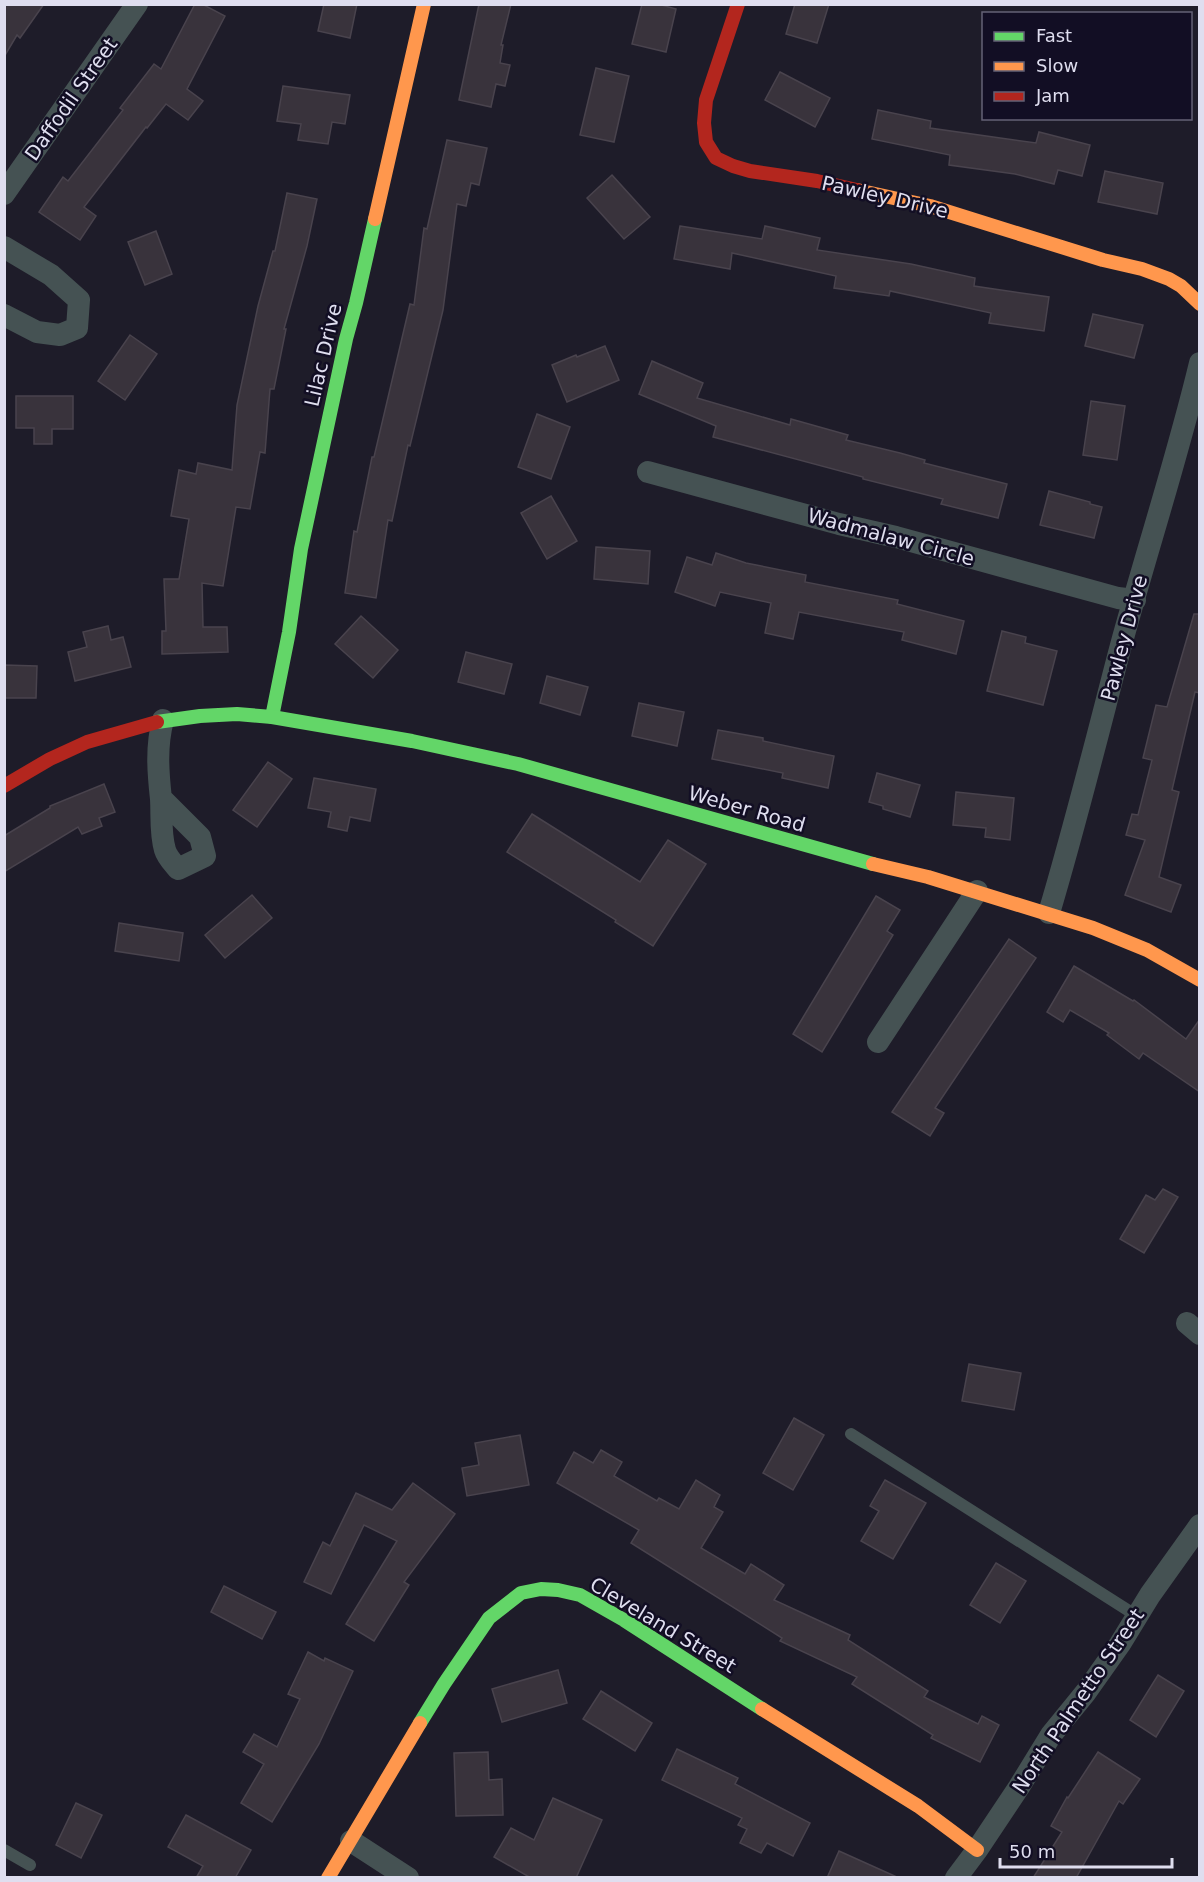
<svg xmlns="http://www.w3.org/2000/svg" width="1204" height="1882" font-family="'DejaVu Sans',sans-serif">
  <rect width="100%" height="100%" fill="#1e1c29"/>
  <g fill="#39333c" stroke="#49434d" stroke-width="1.5">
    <polygon points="4,4 44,4 20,38 17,35 4,57"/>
    <polygon points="195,4 202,4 225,16 187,89 203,101 188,120 166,104 147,128 146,127 84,207 96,216 80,240 39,212 63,177 68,181 123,110 120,108 154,64 161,69"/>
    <polygon points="324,4 357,4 350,38 318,31"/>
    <polygon points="479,4 511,4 501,45 503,45 500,63 510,65 505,86 496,84 491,107 459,100"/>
    <polygon points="642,4 658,4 676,9 666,52 632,44"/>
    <polygon points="795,4 829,4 817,43 786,34"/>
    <polygon points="596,68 629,76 614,142 580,135"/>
    <polygon points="780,72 830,98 815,127 765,100"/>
    <polygon points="283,86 350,95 345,124 332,122 328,144 298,140 301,124 277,121"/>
    <polygon points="878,110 931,121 930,128 1036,143 1039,132 1090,145 1082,176 1058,170 1054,184 1015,174 949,165 950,155 872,139"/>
    <polygon points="447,140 487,148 479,185 471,183 466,206 457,204 443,310 410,446 408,445 392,521 388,520 376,598 345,593 354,531 357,532 372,457 374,457 410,304 414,305 424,228 427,229"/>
    <polygon points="1105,171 1163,183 1157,214 1098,202"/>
    <polygon points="612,175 650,217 624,239 587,198"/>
    <polygon points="287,193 317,199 307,246 284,329 286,329 274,389 270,389 265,453 260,452 250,509 236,507 223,586 202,583 203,627 227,627 228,652 162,654 162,631 166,631 164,579 179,579 189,519 171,516 179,470 196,474 198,463 232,470 237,405 258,306 273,251 275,251"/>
    <polygon points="680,226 762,239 765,226 820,238 817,250 911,264 975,278 974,286 1049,297 1044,331 989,323 991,313 890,291 889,296 834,288 836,276 732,253 730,269 674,259"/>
    <polygon points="156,231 172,274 145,285 128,242"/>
    <polygon points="1093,314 1143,325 1134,358 1085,346"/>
    <polygon points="130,335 157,354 125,400 98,381"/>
    <polygon points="605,346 619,380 567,402 552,365 576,355 577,357"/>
    <polygon points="652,361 703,383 697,398 790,425 791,419 848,435 846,440 900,453 925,460 924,463 1007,484 998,518 941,504 943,499 863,479 863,477 713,437 716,426 639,394"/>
    <polygon points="16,396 73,396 73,429 52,429 52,444 34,444 34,428 16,428"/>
    <polygon points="1091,401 1125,406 1117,460 1083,455"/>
    <polygon points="537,414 570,427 551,479 518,467"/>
    <polygon points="1049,491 1090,502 1090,504 1102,507 1094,538 1040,525"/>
    <polygon points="551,496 577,541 547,559 521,513"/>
    <polygon points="596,547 650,551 648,584 594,579"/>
    <polygon points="716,553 746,563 806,575 805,582 898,600 897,604 964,621 956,654 902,640 904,632 799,612 793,639 765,633 771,603 720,592 715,606 675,592 687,557 712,565"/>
    <polygon points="1194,614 1200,614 1200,693 1195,692 1172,790 1179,792 1159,877 1181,885 1171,912 1125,895 1145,840 1126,835 1132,814 1138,815 1152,760 1143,758 1156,705 1167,707"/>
    <polygon points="361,616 398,650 373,678 335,644"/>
    <polygon points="108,626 111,640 123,637 131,667 75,681 68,652 87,647 83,632"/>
    <polygon points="1002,631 1026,637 1025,643 1057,651 1043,705 987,691"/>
    <polygon points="466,652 512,664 504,694 458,682"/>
    <polygon points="4,665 37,666 36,698 4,698"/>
    <polygon points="547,676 588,687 580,715 540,703"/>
    <polygon points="639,703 684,712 677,746 632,736"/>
    <polygon points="718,730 763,738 763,741 834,756 828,788 782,778 783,773 712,759"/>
    <polygon points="268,762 292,779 257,827 233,810"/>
    <polygon points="877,773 920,785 910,817 883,809 883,806 869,802"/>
    <polygon points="314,778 376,789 370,821 350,817 347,831 328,827 331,812 308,808"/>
    <polygon points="104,784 115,812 99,818 102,826 82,834 78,827 4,872 4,836 50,808 50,806"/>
    <polygon points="956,792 1014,798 1010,840 985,837 986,828 953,825"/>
    <polygon points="532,814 640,882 668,840 706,864 653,946 615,922 616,920 507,852"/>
    <polygon points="252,895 272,918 225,958 205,935"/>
    <polygon points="876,896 900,910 887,931 893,935 822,1052 793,1034"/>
    <polygon points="119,923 183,933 179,961 115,951"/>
    <polygon points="1009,939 1036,958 935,1108 944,1113 930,1136 892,1112"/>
    <polygon points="1074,966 1133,1001 1134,1000 1186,1039 1200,1019 1200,1092 1143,1053 1139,1059 1107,1035 1109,1033 1070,1010 1063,1022 1047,1012"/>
    <polygon points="1163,1189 1178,1197 1144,1253 1120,1239 1146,1195 1155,1200"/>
    <polygon points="969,1364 1021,1373 1014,1410 962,1401"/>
    <polygon points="794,1418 824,1435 793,1490 763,1473"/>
    <polygon points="520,1435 529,1485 467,1496 462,1468 479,1465 475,1443"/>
    <polygon points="601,1450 622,1462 614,1476 657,1501 659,1498 679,1509 696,1480 720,1495 714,1507 723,1512 701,1548 745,1574 751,1564 784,1585 774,1600 850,1635 848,1640 928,1691 924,1697 978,1724 982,1716 999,1725 980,1762 931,1738 933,1735 852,1684 857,1677 780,1641 782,1638 631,1543 639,1530 557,1483 574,1452 593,1463"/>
    <polygon points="885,1480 926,1503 893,1559 861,1541 879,1511 870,1506"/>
    <polygon points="413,1483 455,1514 404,1582 409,1585 374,1641 346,1624 397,1541 364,1525 331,1594 304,1582 323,1542 330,1546 356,1493 392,1510"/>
    <polygon points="996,1563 1026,1581 1000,1623 970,1605"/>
    <polygon points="224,1586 276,1612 262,1639 211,1612"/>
    <polygon points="308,1652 324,1661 325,1658 353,1671 319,1744 272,1822 241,1803 264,1764 243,1752 254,1734 277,1747 300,1699 288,1694"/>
    <polygon points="558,1670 567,1703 502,1722 492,1689"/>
    <polygon points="1158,1675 1184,1691 1156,1737 1130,1720"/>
    <polygon points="601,1691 652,1723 635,1751 583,1719"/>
    <polygon points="677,1749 738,1778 735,1784 810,1823 793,1856 767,1843 761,1853 740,1843 747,1829 738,1825 742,1818 662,1780"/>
    <polygon points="488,1752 489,1780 502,1779 503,1815 456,1816 454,1753"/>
    <polygon points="1098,1752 1140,1779 1123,1804 1119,1801 1076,1878 1033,1878 1062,1832 1051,1826 1067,1797 1068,1798"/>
    <polygon points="553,1798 602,1820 576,1878 531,1878 494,1857 511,1828 534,1840"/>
    <polygon points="76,1803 102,1815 81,1858 56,1845"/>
    <polygon points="186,1815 251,1850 235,1878 196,1878 203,1866 168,1847"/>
    <polygon points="839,1851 899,1878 827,1878"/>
  </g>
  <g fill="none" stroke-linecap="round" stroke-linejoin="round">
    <g stroke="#455253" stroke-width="12">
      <polyline points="851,1434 1137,1616"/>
      <polyline points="4,1850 30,1865"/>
    </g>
    <g stroke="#455253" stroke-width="22">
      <polyline points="4,194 137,4"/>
      <polyline points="4,247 51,275 79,300 77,328 60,335 37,332 4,315"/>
      <polyline points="648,472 839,524 896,537 1118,598 1135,600"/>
      <path d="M161,798L200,837L205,856L178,869C173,863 167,857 165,850C160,833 162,816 161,799C158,772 156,746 163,720"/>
      <path d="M1049,913C1075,826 1097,737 1120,649C1146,553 1177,459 1200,363"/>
      <polyline points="878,1042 977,891"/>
      <polyline points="1187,1323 1200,1334"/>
      <polyline points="351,1841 408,1878"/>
      <polyline points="956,1878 977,1850 1019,1787 1051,1735 1086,1692 1120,1644 1150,1595 1200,1525"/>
    </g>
    <g stroke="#63d668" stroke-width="14">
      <polyline points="272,717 289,632 301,549 346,339 356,303 375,219"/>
      <polyline points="157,722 200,716 237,714 272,717 412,741 518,764 873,864"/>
      <polyline points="420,1723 444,1684 489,1618 521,1593 541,1589 558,1590 580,1595 624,1620 762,1709"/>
    </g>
    <g stroke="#ff974d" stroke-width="14">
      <polyline points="857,190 930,206 1103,260 1142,269 1169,279 1181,286 1200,304"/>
      <polyline points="375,219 424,4"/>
      <polyline points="873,864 928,877 1093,928 1147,950 1200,980"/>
      <polyline points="762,1709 918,1806 977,1850"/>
      <polyline points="328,1878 420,1723"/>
    </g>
    <g stroke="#b3261e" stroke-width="14">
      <polyline points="738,4 706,100 704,123 706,142 716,158 733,166 750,171 817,181 857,190"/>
      <polyline points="4,786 50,759 87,742 157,722"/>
    </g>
  </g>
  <g text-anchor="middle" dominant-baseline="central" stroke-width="5" stroke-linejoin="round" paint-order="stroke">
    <g font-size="20" fill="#dfdeef" stroke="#120e24">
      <text transform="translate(71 99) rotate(-55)">Daffodil Street</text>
      <text transform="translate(885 197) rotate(13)">Pawley Drive</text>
      <text transform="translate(323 355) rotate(-77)">Lilac Drive</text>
      <text transform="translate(891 537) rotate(15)">Wadmalaw Circle</text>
      <text transform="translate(1124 638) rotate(-75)">Pawley Drive</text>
      <text transform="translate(747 809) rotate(16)">Weber Road</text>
      <text transform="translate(663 1625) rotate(31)">Cleveland Street</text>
      <text transform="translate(1078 1701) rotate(-56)">North Palmetto Street</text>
    </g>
  </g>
  <rect width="1204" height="1882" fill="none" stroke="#dfdeef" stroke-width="12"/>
  <rect x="982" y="12" width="210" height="108" fill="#120e24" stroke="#646175" stroke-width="1.5"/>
  <rect x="994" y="32" width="30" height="9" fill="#63d668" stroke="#646175" stroke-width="1.5"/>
  <text x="1036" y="42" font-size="18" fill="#dfdeef">Fast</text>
  <rect x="994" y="62" width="30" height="9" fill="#ff974d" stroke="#646175" stroke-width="1.5"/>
  <text x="1036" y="72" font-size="18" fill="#dfdeef">Slow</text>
  <rect x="994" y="92" width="30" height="9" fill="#b3261e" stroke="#646175" stroke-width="1.5"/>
  <text x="1036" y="102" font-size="18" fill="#dfdeef">Jam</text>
  <path d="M1000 1858v9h172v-9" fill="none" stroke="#dfdeef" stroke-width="3"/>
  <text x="1009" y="1858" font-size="18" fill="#dfdeef" stroke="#120e24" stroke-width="4.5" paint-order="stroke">50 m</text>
</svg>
